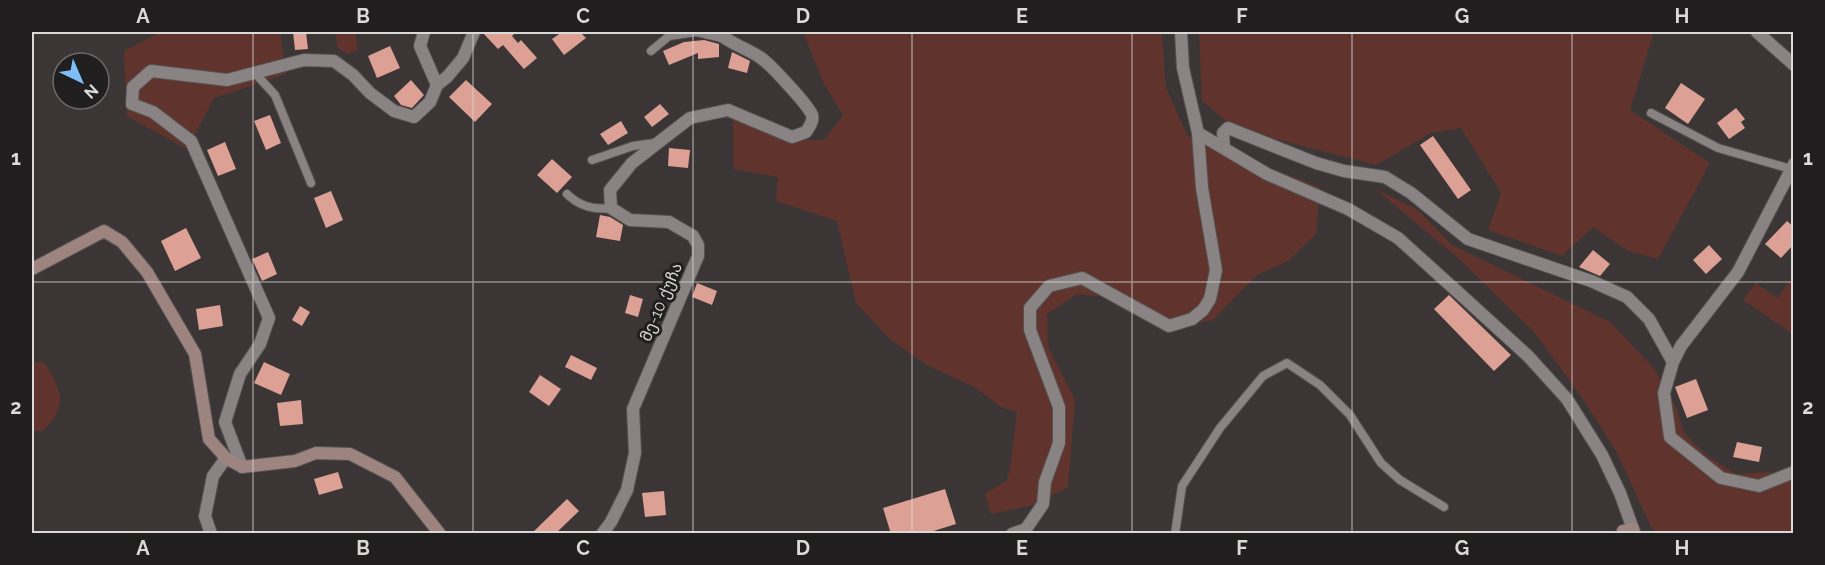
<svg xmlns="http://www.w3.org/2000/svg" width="1825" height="565" font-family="Raleway,'Noto Sans Georgian',sans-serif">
  <rect width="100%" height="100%" fill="#3b3635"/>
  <g fill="#60342d">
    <polygon points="158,32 280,32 286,74 214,98 187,149 127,116 124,51 155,35"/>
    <polygon points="335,32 355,32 358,50 348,54 338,48"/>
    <polygon points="803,32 1162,32 1166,88 1188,137 1320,187 1316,234 1288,261 1257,275 1212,321 1163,323 1120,298 1077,294 1047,314 1048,347 1075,400 1068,487 1033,505 991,514 985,494 1007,480 1011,461 1017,412 1001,407 976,388 927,365 892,341 856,303 837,221 776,201 778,177 734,169 733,119 799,140 824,140 843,115 824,84"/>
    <polygon points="1199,32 1654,32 1630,110 1710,163 1658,259 1628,251 1593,227 1562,256 1488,230 1501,193 1461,128 1431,133 1376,165 1236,129 1202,101"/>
    <polygon points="1374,188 1418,210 1452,245 1610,322 1653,367 1675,405 1684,433 1705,454 1736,474 1788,471 1793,463 1793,533 1654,533 1617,453 1585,402 1535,333 1457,257"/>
    <polygon points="1793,276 1793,334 1743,300 1756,283 1777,298"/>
    <path d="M32,362H44C62,392 69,404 43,431H32Z"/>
  </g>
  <g fill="#dca094">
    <polygon points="293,32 306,32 308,49 295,50"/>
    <polygon points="482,32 516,32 512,36 518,43 521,40 537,58 524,69 503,45 498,49"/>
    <polygon points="562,32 580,32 586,38 564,55 552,39"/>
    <polygon points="704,40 719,44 719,57 698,59 698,53 669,65 663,51 684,42"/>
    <polygon points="390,46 400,68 377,78 368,56"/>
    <polygon points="732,52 750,61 747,73 728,68"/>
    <polygon points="411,80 424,95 412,108 401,105 394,96"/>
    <polygon points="466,80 492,104 475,122 449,97"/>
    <polygon points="1681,83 1705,99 1688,124 1665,108"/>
    <polygon points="660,104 669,114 652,127 644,117"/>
    <polygon points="1736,108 1745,119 1741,122 1745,128 1729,139 1717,123"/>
    <polygon points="270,115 281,143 266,150 254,121"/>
    <polygon points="621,121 628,133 608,145 600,134"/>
    <polygon points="1433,136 1471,190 1458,199 1420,145"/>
    <polygon points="225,142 236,169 218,176 207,150"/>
    <polygon points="669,148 690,150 688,168 668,166"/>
    <polygon points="552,159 572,177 557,193 537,175"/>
    <polygon points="331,191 343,220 326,228 314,198"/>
    <polygon points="600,215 610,217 623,225 620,241 596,237"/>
    <polygon points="1787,221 1794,227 1794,244 1781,258 1765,244"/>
    <polygon points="186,228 201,258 175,271 161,241"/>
    <polygon points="1709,245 1722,259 1706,274 1693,260"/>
    <polygon points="1593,250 1610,264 1600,276 1579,267"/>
    <polygon points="268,252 277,274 262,281 252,259"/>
    <polygon points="697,283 717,291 712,305 692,297"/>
    <polygon points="630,295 643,299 638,317 625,313"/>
    <polygon points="1449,295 1511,355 1494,371 1434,309"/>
    <polygon points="220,305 223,326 199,330 196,309"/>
    <polygon points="300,306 310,312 302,326 292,320"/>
    <polygon points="571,355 597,368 591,380 565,367"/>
    <polygon points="264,362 290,374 281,395 254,383"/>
    <polygon points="540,375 561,389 549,406 529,392"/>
    <polygon points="1696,379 1708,410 1687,418 1675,387"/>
    <polygon points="301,400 303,424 280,426 277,403"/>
    <polygon points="1737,442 1762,447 1759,462 1733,457"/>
    <polygon points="338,472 343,488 319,495 314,479"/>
    <polygon points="945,489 956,524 924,534 891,534 883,508"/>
    <polygon points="664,491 666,515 645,517 642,493"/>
    <polygon points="567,499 579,511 555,534 531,534"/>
  </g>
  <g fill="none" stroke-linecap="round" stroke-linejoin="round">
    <g stroke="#565252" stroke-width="10">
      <g id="lane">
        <polyline points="651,51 669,36 696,32 722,38"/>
        <polyline points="254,72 275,95 311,183"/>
        <polyline points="1651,113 1718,148 1791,169"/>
        <polyline points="592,160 633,146 655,143"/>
        <path d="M567,194C579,206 594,210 611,208"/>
        <polyline points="1175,534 1182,486 1220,428 1263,376 1287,363 1320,385 1350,415 1381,463 1400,480 1444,507"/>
      </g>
    </g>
    <g stroke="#565252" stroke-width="14">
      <g id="street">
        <polyline points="424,32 420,46 437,85"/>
        <polyline points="1181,32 1183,68 1198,133 1267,174 1348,209 1398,238 1460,294 1528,356 1567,399 1602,455 1620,493 1633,529"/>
        <polyline points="1757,32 1794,65"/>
        <polyline points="1224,148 1223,133 1228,128 1316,163 1344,171 1385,177 1411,193 1468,239 1591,281 1627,297 1649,319 1673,362"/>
        <polyline points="1794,164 1738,272 1681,346 1673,362 1664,393 1670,437 1721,478 1759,486 1794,472"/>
        <polyline points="242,467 225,422 240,374 260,344 269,318 191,141 153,112 132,104 133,87 151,71 227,80 304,60 334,61 353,75 370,93 394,111 414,117 430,102 437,85 447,77 463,58 474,32"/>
        <polyline points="211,534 205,516 213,476 226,458"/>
        <path d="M602,534L611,522L627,490L635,453L633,409L698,256V245L693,236L669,222L630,220L611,208L610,190L632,163L690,118L728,110L792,137L806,132C809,127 814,121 812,115C808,105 771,65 761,58C747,48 730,44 717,32"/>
        <polyline points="1012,534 1026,529 1043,504 1045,482 1059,443 1059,407 1030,330 1030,308 1049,286 1082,278 1169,326 1192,319 1203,310 1210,299 1216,270 1202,188 1198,133"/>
      </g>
    </g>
    <g stroke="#565252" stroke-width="14">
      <g id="secondary">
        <polyline points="32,269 104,231 122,242 147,272 195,354 209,439 226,458 242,467 295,461 316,453 350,454 395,477 440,534"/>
        <polyline points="1622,534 1623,531 1633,529 1635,534"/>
      </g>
    </g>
    <use href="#lane" stroke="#898483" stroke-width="8"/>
    <use href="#street" stroke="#898483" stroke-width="12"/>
    <use href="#secondary" stroke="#9d847f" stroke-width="12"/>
  </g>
  <path fill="none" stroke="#dcd9d9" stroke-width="1.5" stroke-opacity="0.55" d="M253,32V534M473,32V534M693,32V534M912,32V534M1132,32V534M1352,32V534M1572,32V534M32,282H1794"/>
  <g text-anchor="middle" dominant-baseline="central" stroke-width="6" stroke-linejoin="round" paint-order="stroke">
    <g font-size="16" fill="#dcd9d9" stroke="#201e1e">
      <text transform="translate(661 302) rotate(-67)">მე-10 ქუჩა</text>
    </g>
  </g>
  <rect width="1825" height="565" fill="none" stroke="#201e1e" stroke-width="66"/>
  <g transform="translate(81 81) rotate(136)"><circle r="28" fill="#201e1e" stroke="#6b6969" stroke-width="1.5"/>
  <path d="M0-4.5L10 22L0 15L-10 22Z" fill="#7dbef9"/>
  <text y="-9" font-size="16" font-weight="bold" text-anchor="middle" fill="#dcd9d9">N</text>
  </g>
  <rect x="33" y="33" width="1759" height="499" fill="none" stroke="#dcd9d9" stroke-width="2"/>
  <g font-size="20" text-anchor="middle" font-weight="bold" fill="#dcd9d9">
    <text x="143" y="23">A</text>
    <text x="363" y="23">B</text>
    <text x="583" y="23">C</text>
    <text x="803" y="23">D</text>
    <text x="1022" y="23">E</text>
    <text x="1242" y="23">F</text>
    <text x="1462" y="23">G</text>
    <text x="1682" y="23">H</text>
    <text x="16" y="165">1</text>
    <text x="1808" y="165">1</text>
    <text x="16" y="414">2</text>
    <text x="1808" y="414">2</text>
    <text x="143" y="555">A</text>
    <text x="363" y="555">B</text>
    <text x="583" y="555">C</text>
    <text x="803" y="555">D</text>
    <text x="1022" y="555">E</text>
    <text x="1242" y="555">F</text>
    <text x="1462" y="555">G</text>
    <text x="1682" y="555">H</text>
  </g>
</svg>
